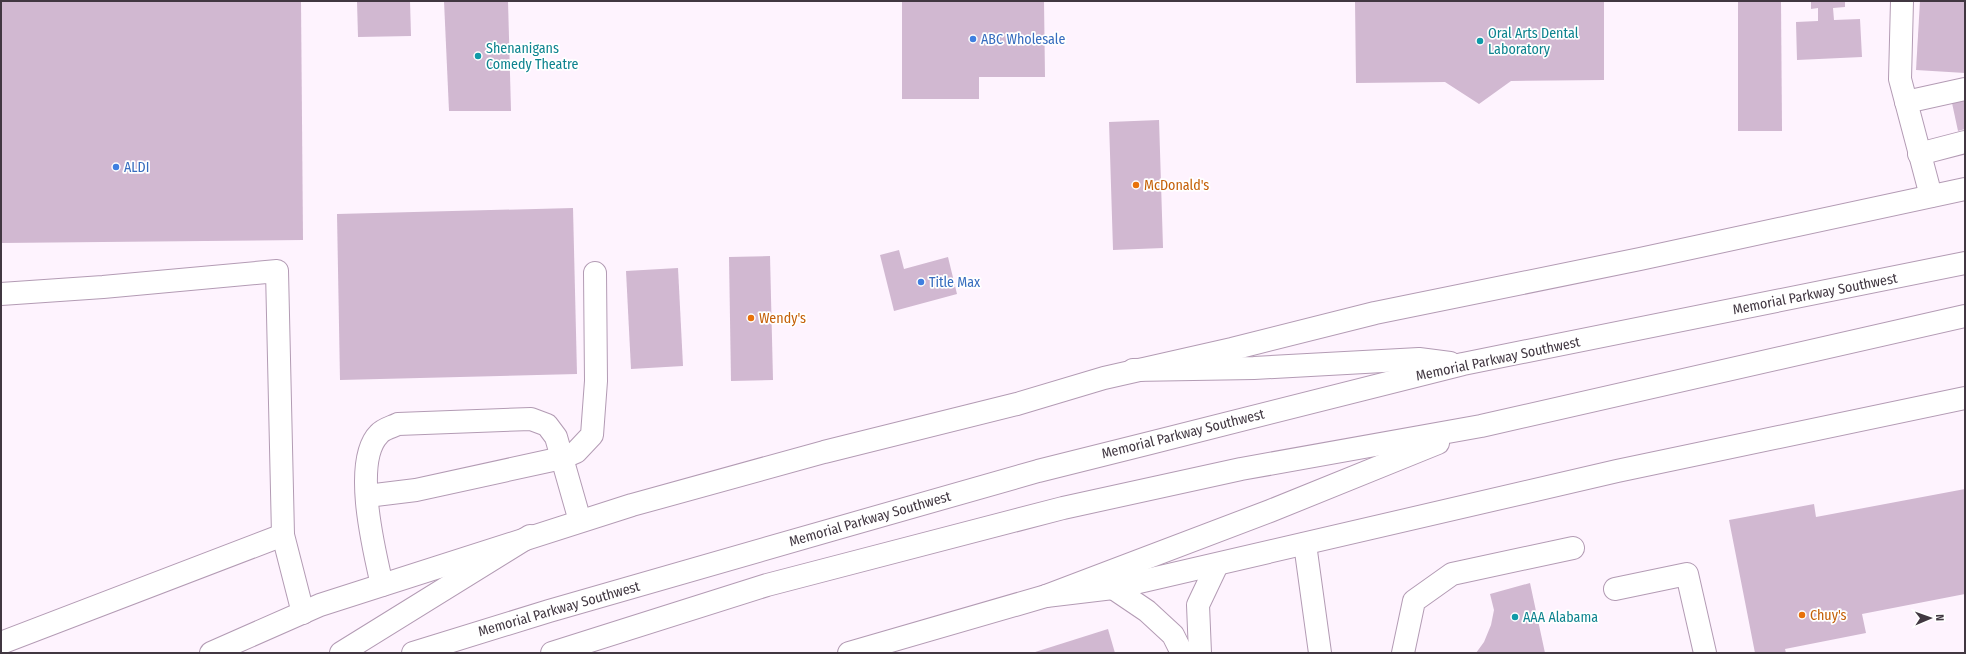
<svg xmlns="http://www.w3.org/2000/svg" width="1966" height="654" font-family="'Fira Sans Condensed',sans-serif">
  <rect width="100%" height="100%" fill="#fef3fe"/>
  <g fill="#d1b8d1">
    <polygon points="1,1 301,1 303,240 1,243"/>
    <polygon points="357,1 410,1 411,36 358,37"/>
    <polygon points="444,1 508,1 511,111 449,111"/>
    <polygon points="902,1 1044,1 1045,77 979,77 979,99 902,99"/>
    <polygon points="1355,1 1604,1 1604,80 1511,81 1479,104 1445,82 1356,83"/>
    <polygon points="1738,1 1781,1 1782,131 1738,131"/>
    <polygon points="1811,1 1845,1 1845,7 1833,8 1834,20 1860,19 1862,57 1797,60 1796,22 1818,21 1818,8 1811,9"/>
    <polygon points="1920,1 1965,1 1965,73 1916,70"/>
    <polygon points="1965,100 1965,129 1958,131 1952,103"/>
    <polygon points="1159,120 1163,248 1113,250 1109,122"/>
    <polygon points="573,208 577,374 340,380 337,214"/>
    <polygon points="899,250 904,269 948,257 957,294 894,311 880,255"/>
    <polygon points="770,256 773,380 731,381 729,257"/>
    <polygon points="678,268 683,366 631,369 626,271"/>
    <polygon points="1965,489 1965,594 1862,614 1866,633 1785,649 1786,653 1755,653 1729,520 1814,504 1816,517"/>
    <polygon points="1530,583 1545,653 1476,653 1484,642 1491,625 1494,610 1490,594"/>
    <polygon points="1108,629 1115,653 1032,653"/>
  </g>
  <g fill="none" stroke-linecap="round" stroke-linejoin="round">
    <g stroke="#b39bb4" stroke-width="24">
      <g id="minor">
        <polyline points="1902,1 1900,79 1931,196"/>
        <polyline points="1906,102 1965,89"/>
        <polyline points="1919,154 1965,142"/>
        <polyline points="1,294 103,287 277,271 283,535 303,613"/>
        <polyline points="367,496 416,490 562,458 576,452 592,435 596,381 595,273"/>
        <polyline points="1305,544 1320,653"/>
        <path d="M382,585C374,550 352,461 379,434C383,429 392,427 398,424L531,419L547,425L556,437L580,521"/>
        <polyline points="1113,588 1147,611 1173,635 1182,653"/>
        <polyline points="1615,589 1687,574 1705,653"/>
        <polyline points="1,643 283,535"/>
        <polyline points="1200,653 1198,605 1217,565"/>
        <polyline points="1403,653 1414,601 1452,574 1573,548"/>
      </g>
    </g>
    <g stroke="#b39bb4" stroke-width="24">
      <g id="major">
        <polyline points="211,653 320,605 632,505 824,452 1017,404 1104,378 1232,349 1375,313 1640,259 1965,189"/>
        <polyline points="849,653 1046,596 1113,588 1617,471 1965,398"/>
      </g>
    </g>
    <g stroke="#b39bb4" stroke-width="24">
      <g id="highway">
        <polyline points="1133,370 1254,368 1419,359 1450,363"/>
        <polyline points="1046,596 1270,511 1438,443"/>
        <polyline points="341,653 530,536"/>
        <polyline points="413,653 549,611 831,530 1038,471 1150,443 1463,364 1965,263"/>
        <polyline points="552,653 767,585 1063,508 1241,469 1481,426 1965,316"/>
      </g>
    </g>
    <use href="#minor" stroke="#fff" stroke-width="22"/>
    <use href="#major" stroke="#fff" stroke-width="22"/>
    <use href="#highway" stroke="#fff" stroke-width="22"/>
  </g>
  <g fill="#3f7fe0" stroke="#fff" stroke-width="1.5">
    <circle cx="973" cy="39" r="4"/>
    <circle cx="116" cy="167" r="4"/>
    <circle cx="921" cy="282" r="4"/>
  </g>
  <g fill="#0f9aa8" stroke="#fff" stroke-width="1.5">
    <circle cx="1480" cy="41" r="4"/>
    <circle cx="478" cy="56" r="4"/>
    <circle cx="1515" cy="617" r="4"/>
  </g>
  <g fill="#e8710a" stroke="#fff" stroke-width="1.5">
    <circle cx="1136" cy="185" r="4"/>
    <circle cx="751" cy="318" r="4"/>
    <circle cx="1802" cy="615" r="4"/>
  </g>
  <g text-anchor="middle" dominant-baseline="central" stroke-width="3.5" stroke-linejoin="round" paint-order="stroke">
    <g font-size="14" fill="#0d838f" stroke="#fff" text-anchor="start">
      <text x="1488" y="33">Oral Arts Dental<tspan x="1488" dy="16">Laboratory</tspan></text>
      <text x="486" y="48">Shenanigans<tspan x="486" dy="16">Comedy Theatre</tspan></text>
      <text x="1523" y="617">AAA Alabama</text>
    </g>
    <g font-size="14" fill="#366cbe" stroke="#fff" text-anchor="start">
      <text x="981" y="39">ABC Wholesale</text>
      <text x="124" y="167">ALDI</text>
      <text x="929" y="282">Title Max</text>
    </g>
    <g font-size="14" fill="#c56008" stroke="#fff" text-anchor="start">
      <text x="1144" y="185">McDonald's</text>
      <text x="759" y="318">Wendy's</text>
      <text x="1810" y="615">Chuy's</text>
    </g>
    <g font-size="14" fill="#413741" stroke="#fff">
      <text transform="translate(1815 294) rotate(-11)">Memorial Parkway Southwest</text>
      <text transform="translate(1498 359) rotate(-12)">Memorial Parkway Southwest</text>
      <text transform="translate(1183 434) rotate(-14)">Memorial Parkway Southwest</text>
      <text transform="translate(870 519) rotate(-16)">Memorial Parkway Southwest</text>
      <text transform="translate(559 609) rotate(-16)">Memorial Parkway Southwest</text>
    </g>
  </g>
  <rect width="1966" height="654" fill="none" stroke="#413741" stroke-width="4"/>
  <g transform="translate(1930 618) rotate(88)" stroke="#ffffff" stroke-width="3" paint-order="stroke">
  <path d="M0-3L7 15L0 10L-7 15Z" fill="#413741"/>
  <text y="-6" font-size="11" font-weight="bold" text-anchor="middle" fill="#413741">N</text>
  </g>
</svg>
